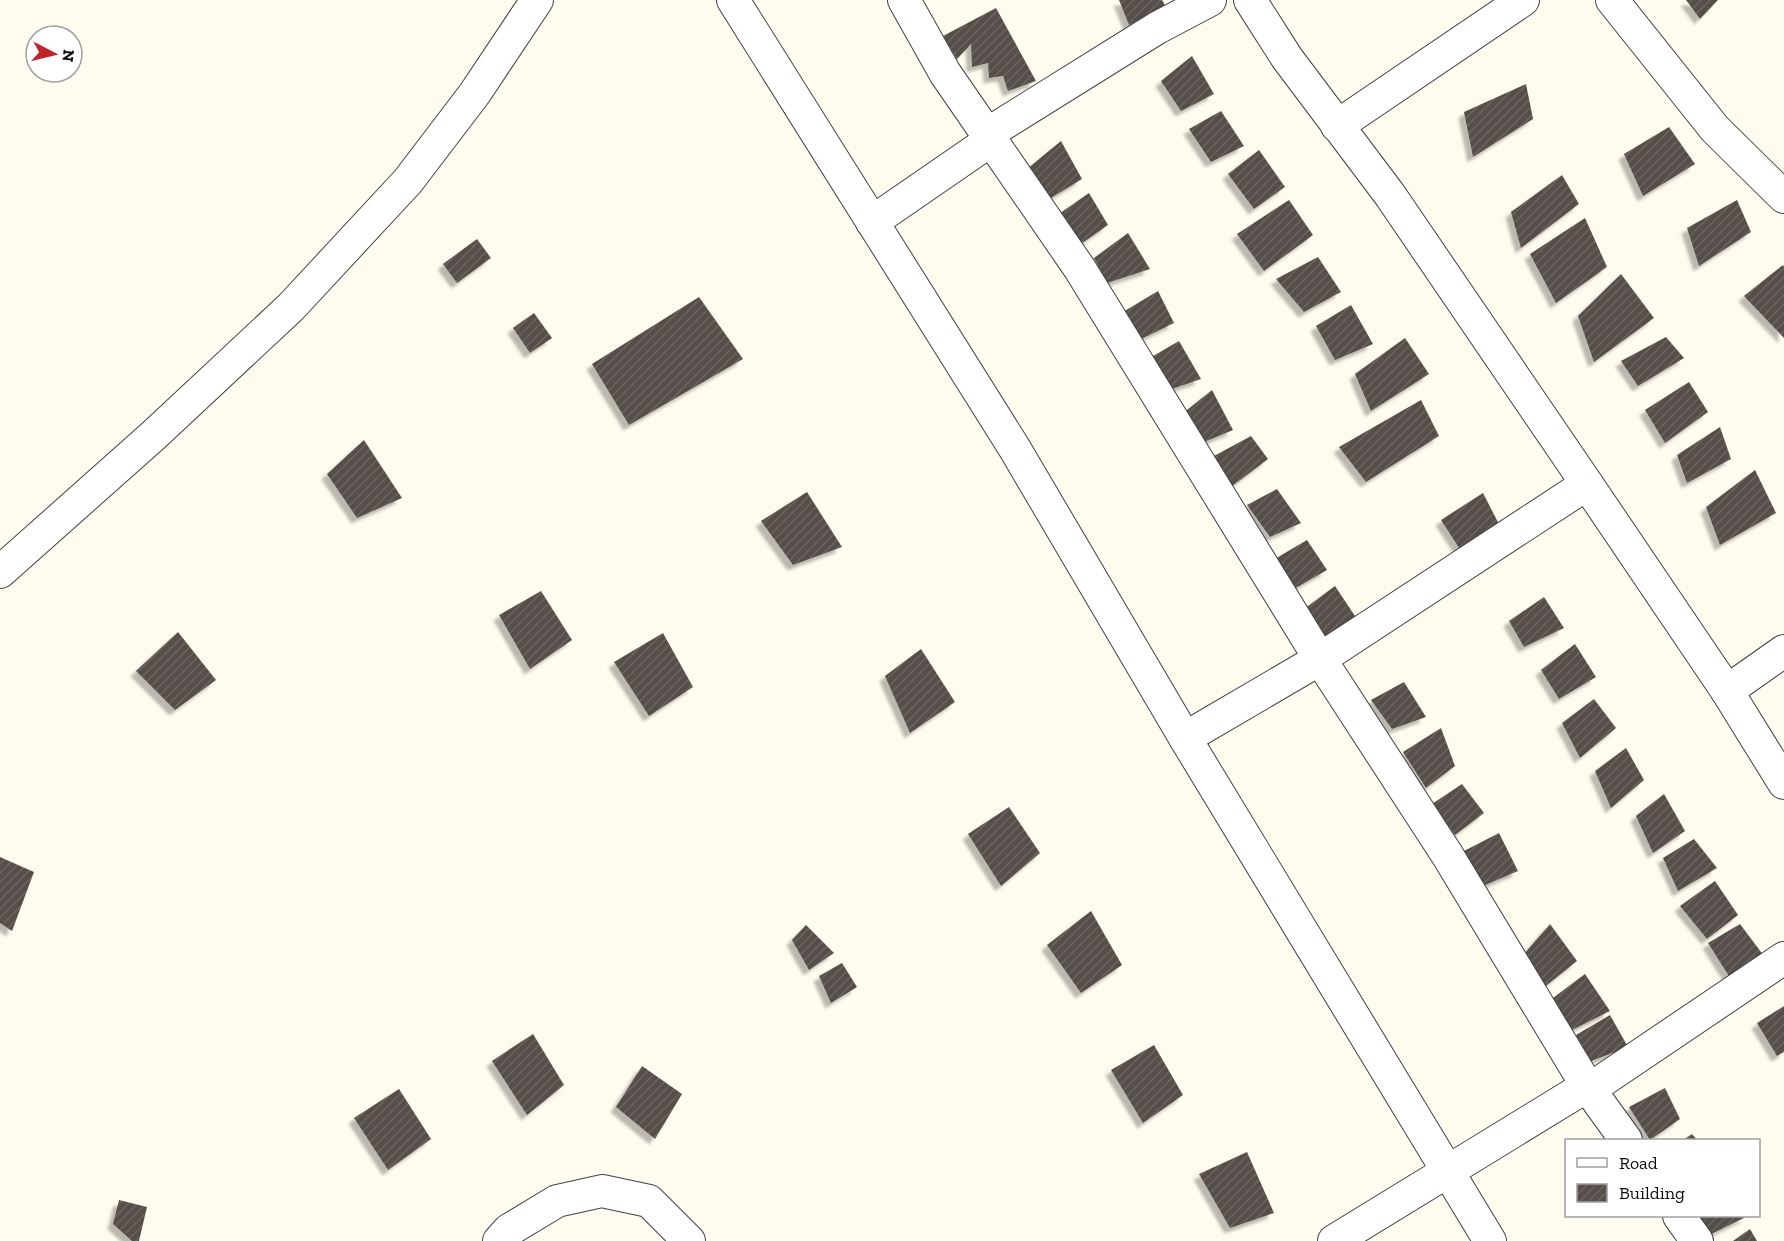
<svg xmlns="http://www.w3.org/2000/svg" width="1784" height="1241" font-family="'Zilla Slab',serif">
  <defs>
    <pattern id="building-hatch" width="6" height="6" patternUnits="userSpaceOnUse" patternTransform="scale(1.5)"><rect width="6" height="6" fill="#574f4a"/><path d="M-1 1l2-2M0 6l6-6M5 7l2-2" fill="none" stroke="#6a6460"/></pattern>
    <filter id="shadow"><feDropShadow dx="-5.5" dy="5.5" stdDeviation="1.5" flood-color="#0004"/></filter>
  </defs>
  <rect width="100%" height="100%" fill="#fffcef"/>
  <g fill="url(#building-hatch)" filter="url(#shadow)">
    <polygon points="1119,0 1162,0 1165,5 1129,25"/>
    <polygon points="1686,0 1718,0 1700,19"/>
    <polygon points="996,8 1036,81 1008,91 1003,76 989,78 988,63 972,67 971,44 957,59 943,36"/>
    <polygon points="1192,56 1214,94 1181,111 1161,81"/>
    <polygon points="1526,84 1533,119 1473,157 1464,112"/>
    <polygon points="1221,111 1244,146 1211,162 1189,129"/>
    <polygon points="1669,127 1695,164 1643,196 1624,154"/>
    <polygon points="1061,141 1082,179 1051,198 1027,169"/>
    <polygon points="1259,150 1285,187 1254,209 1228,174"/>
    <polygon points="1562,175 1579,204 1521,248 1511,212"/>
    <polygon points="1089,193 1108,225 1078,246 1056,216"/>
    <polygon points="1289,200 1313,235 1264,271 1237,234"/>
    <polygon points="1737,200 1751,232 1699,266 1687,228"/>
    <polygon points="1585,218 1607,267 1556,303 1530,254"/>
    <polygon points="1128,233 1150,269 1107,283 1094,258"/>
    <polygon points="477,239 491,258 457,283 443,264"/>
    <polygon points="1318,257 1341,292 1304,312 1276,279"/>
    <polygon points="1783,265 1784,267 1784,338 1744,296"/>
    <polygon points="1621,274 1654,318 1594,362 1578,316"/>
    <polygon points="1158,291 1174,323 1141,339 1123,312"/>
    <polygon points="699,297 743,359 629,425 592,364"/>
    <polygon points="1351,305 1373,344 1335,360 1316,326"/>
    <polygon points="534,313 552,338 530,353 513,328"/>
    <polygon points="1666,337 1684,358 1638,386 1621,361"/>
    <polygon points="1405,338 1429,374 1371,411 1355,374"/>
    <polygon points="1179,341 1201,379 1166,391 1148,359"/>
    <polygon points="1689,382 1708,412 1665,443 1645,410"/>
    <polygon points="1212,390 1233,430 1204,442 1182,414"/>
    <polygon points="1421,400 1439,436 1366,482 1339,447"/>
    <polygon points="1720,427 1731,459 1687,483 1677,455"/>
    <polygon points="1251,436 1268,459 1227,490 1214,456"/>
    <polygon points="364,440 402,498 357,518 327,474"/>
    <polygon points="1755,470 1776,513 1720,545 1706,507"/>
    <polygon points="1277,489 1301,523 1270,537 1247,505"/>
    <polygon points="807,492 842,547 793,565 761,521"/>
    <polygon points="1483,493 1502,530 1461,551 1441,520"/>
    <polygon points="1307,540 1327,570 1292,590 1273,560"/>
    <polygon points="1335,586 1361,625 1326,640 1304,609"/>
    <polygon points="541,591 572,640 530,669 499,615"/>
    <polygon points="1544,597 1564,628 1524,647 1509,621"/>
    <polygon points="178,632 216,680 175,710 136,671"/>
    <polygon points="663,633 693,687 649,716 614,662"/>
    <polygon points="1575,644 1596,677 1559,699 1541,670"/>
    <polygon points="921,649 955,702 910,733 885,676"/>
    <polygon points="1404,682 1426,717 1392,729 1371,700"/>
    <polygon points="1594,699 1616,728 1580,758 1562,723"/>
    <polygon points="1441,728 1455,766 1426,788 1403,752"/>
    <polygon points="1626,748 1644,780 1611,808 1595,771"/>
    <polygon points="1462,784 1484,813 1455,835 1432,804"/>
    <polygon points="1664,794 1685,831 1653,853 1636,816"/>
    <polygon points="1009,807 1040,853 1001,886 968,834"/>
    <polygon points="1499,833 1518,871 1485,885 1462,852"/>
    <polygon points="1694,839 1717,868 1678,891 1663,858"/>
    <polygon points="0,857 34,872 12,931 0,923"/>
    <polygon points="1715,881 1738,915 1707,939 1680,906"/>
    <polygon points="1091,911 1122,965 1081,993 1047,945"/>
    <polygon points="1550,924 1577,961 1542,989 1519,960"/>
    <polygon points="1740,924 1767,960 1732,981 1708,943"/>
    <polygon points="806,925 834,953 809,970 792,940"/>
    <polygon points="842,963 857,987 831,1003 819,976"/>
    <polygon points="1585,974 1610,1011 1572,1030 1549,1001"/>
    <polygon points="1784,1006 1784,1052 1777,1056 1757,1023"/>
    <polygon points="1610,1015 1628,1047 1591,1061 1576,1035"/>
    <polygon points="533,1034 564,1085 527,1115 492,1061"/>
    <polygon points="1154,1045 1183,1095 1143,1123 1111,1070"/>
    <polygon points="642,1066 682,1094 655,1139 616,1107"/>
    <polygon points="1665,1088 1680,1119 1650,1140 1629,1107"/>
    <polygon points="399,1089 431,1139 388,1170 354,1118"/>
    <polygon points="1692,1134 1697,1140 1683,1140"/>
    <polygon points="1247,1152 1274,1213 1230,1228 1199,1174"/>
    <polygon points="119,1200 147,1207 139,1241 132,1241 113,1224"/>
    <polygon points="1693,1216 1748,1216 1707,1236"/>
    <polygon points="1750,1229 1757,1241 1733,1241"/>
  </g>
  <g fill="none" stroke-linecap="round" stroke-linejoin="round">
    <g stroke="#414141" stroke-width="34">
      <g id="minor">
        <polyline points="733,0 1015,449 1185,738 1490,1241"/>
        <polyline points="904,0 945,73 1080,269 1320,659 1448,856 1587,1086 1626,1140"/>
        <polyline points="1250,0 1287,58 1390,195 1587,484 1727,691 1784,783"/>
        <polyline points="1612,0 1715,129 1784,197"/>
        <polyline points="1337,126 1523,0"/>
        <polyline points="987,134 1157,28 1210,0"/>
        <polyline points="872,222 991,140"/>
        <polyline points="0,572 154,435 291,307 408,181 475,93 537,0"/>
        <polyline points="1727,691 1784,651"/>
        <polyline points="1185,738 1320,659 1587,484"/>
        <polyline points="1590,1089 1784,958"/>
        <polyline points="1679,1216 1697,1241"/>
        <polyline points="499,1241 509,1230 557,1201 602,1191 649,1201 689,1241"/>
        <polyline points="1334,1241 1587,1086"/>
      </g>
    </g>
    <use href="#minor" stroke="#fff" stroke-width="32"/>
  </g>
  <rect x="1565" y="1139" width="195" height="78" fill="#ffffff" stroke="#9f9f9f" stroke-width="1.5"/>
  <rect x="1577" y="1158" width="30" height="9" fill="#ffffff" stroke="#9f9f9f" stroke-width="1.5"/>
  <text x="1619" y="1169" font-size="18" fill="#0e0e0e">Road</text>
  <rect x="1577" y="1184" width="30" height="18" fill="url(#building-hatch)" stroke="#9f9f9f" stroke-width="1.5"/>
  <text x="1619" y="1199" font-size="18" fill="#0e0e0e">Building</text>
  <g transform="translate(54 54) rotate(97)"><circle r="28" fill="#ffffff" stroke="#9f9f9f" stroke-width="1.5"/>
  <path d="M0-4.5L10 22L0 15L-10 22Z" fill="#c1232b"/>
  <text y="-9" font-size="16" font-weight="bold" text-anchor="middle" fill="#0e0e0e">N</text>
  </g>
</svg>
